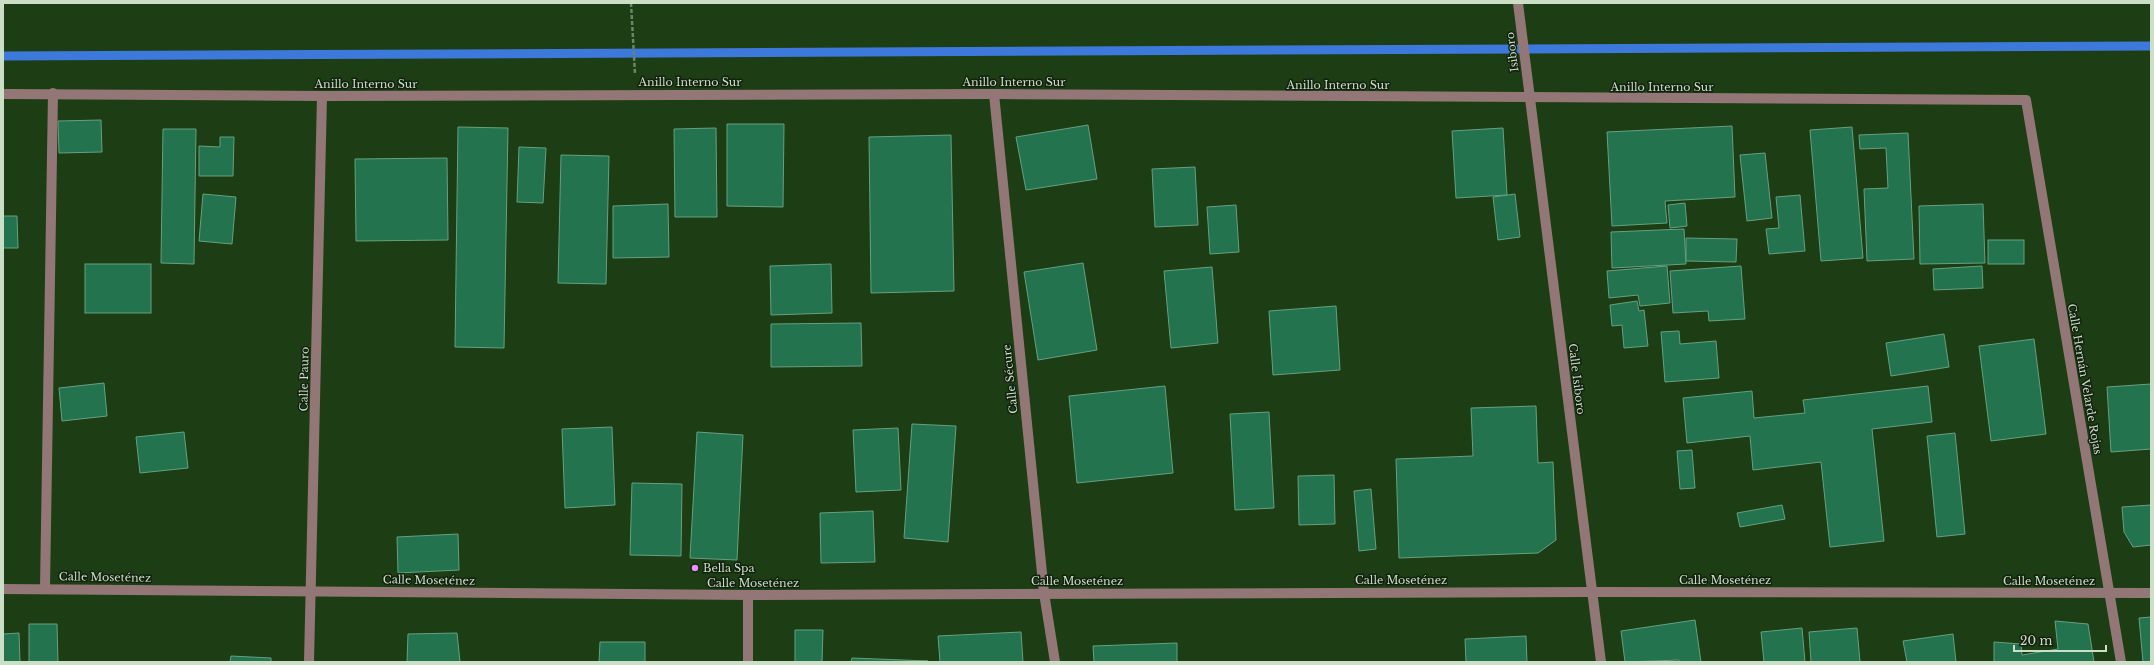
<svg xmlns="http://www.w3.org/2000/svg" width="2154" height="665" font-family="'Libre Baskerville',serif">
  <rect width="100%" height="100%" fill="#1d3e15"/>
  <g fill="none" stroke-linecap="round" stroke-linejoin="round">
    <polyline stroke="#3d79da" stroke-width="9" points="3,56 2151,46"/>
  </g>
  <g fill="#23734e" stroke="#66a080">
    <polygon points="101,120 102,152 59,153 58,121"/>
    <polygon points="727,124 784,124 783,207 727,206"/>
    <polygon points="1088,125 1097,179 1026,190 1016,137"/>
    <polygon points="1732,126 1735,197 1665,201 1667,223 1612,226 1607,132"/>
    <polygon points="458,127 508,128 504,348 455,347"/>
    <polygon points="1852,127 1863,258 1821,261 1810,130"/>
    <polygon points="716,128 717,217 675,217 674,129"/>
    <polygon points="1503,128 1507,195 1456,198 1452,131"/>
    <polygon points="163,129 196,129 194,264 161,263"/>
    <polygon points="1908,133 1914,259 1867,261 1864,189 1888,188 1886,148 1860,149 1859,135"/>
    <polygon points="951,135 954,291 871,293 869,137"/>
    <polygon points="220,137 234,137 233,176 199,176 199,146 220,147"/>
    <polygon points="519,147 546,148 543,203 517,202"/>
    <polygon points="1765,153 1772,218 1747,221 1740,155"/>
    <polygon points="561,155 609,156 606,284 558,283"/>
    <polygon points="447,158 448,240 356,241 355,159"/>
    <polygon points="1195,167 1198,225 1155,227 1152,169"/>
    <polygon points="203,194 236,197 232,244 199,241"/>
    <polygon points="1515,194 1520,237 1498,240 1493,197"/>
    <polygon points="1800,195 1805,251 1769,254 1766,229 1779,228 1776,197"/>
    <polygon points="1685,203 1687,226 1670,228 1668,205"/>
    <polygon points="668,204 669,257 613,258 613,206"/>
    <polygon points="1983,204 1985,263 1920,264 1919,206"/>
    <polygon points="1236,205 1239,252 1210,254 1207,207"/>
    <polygon points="3,216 17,216 18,248 3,248"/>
    <polygon points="1684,229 1686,264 1612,268 1611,232"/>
    <polygon points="1686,238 1737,239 1736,262 1686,261"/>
    <rect x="1988" y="240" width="36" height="24"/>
    <polygon points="1083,263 1097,350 1038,360 1024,272"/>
    <rect x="85" y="264" width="66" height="49"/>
    <polygon points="831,264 832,313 771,315 770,266"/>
    <polygon points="1667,266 1670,303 1640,306 1638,295 1609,298 1607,271"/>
    <polygon points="1741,266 1745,319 1709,321 1708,311 1673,313 1670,271"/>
    <polygon points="1982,266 1983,288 1934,290 1933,269"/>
    <polygon points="1212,267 1218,343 1171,348 1164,271"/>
    <polygon points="1637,301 1639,311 1644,310 1648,346 1624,348 1622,325 1612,326 1610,305"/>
    <polygon points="1336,306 1340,370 1273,375 1269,311"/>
    <polygon points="861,323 862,366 771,367 771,324"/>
    <polygon points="1679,331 1680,344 1716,341 1719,378 1665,382 1661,332"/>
    <polygon points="1944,334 1949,367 1891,376 1886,343"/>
    <polygon points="2034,339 2046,434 1991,441 1979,346"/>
    <polygon points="104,383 107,416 62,421 59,388"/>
    <polygon points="2151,384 2151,449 2111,452 2107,387"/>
    <polygon points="1165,386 1173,473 1077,483 1069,396"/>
    <polygon points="1928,386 1932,422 1872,429 1884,541 1830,547 1821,462 1753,470 1750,436 1687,443 1683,398 1752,391 1754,418 1805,413 1803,400"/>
    <polygon points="1536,406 1538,463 1553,462 1556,540 1538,553 1399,558 1396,459 1473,456 1471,408"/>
    <polygon points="1269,412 1274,508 1235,510 1230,414"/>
    <polygon points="912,424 956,426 948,542 904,538"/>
    <polygon points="612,427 615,505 565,508 562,429"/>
    <polygon points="898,428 901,490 856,492 853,430"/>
    <polygon points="184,432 188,468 140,473 136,437"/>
    <polygon points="697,432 743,435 737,560 690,558"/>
    <polygon points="1955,433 1965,534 1937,537 1927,436"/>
    <polygon points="1692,450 1695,488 1680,489 1677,451"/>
    <polygon points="1334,475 1335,524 1299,525 1298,476"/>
    <polygon points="632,483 682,484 681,556 630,555"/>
    <polygon points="1371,489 1376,549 1359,551 1354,491"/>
    <polygon points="1782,505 1785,519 1740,527 1737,513"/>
    <polygon points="2151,505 2151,545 2133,547 2124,532 2122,507"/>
    <polygon points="873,511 875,562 821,563 820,513"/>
    <polygon points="458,534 459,570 398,573 397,537"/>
    <polygon points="2151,617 2151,662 2143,662 2139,618"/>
    <polygon points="1695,620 1701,662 1679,662 1679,660 1625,662 1621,631"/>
    <polygon points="2055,621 2088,624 2094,662 1994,662 1994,642 2021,644 2022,655 2058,649"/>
    <polygon points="29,624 57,624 58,662 29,662"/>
    <polygon points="1802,628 1805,662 1764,662 1761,632"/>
    <polygon points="1857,628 1860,662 1811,662 1809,632"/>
    <polygon points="795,630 823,630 822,662 795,662"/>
    <polygon points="1021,632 1023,662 940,662 938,636"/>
    <polygon points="19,633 20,662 3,662 3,634"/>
    <polygon points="457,633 460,662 407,662 408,634"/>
    <polygon points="1953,634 1956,662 1907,662 1903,641"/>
    <polygon points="1526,636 1527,662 1466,662 1465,639"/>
    <polygon points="600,642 645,642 645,662 599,662"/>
    <polygon points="1177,643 1177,662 1094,662 1093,646"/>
    <polygon points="231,656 271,658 271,662 230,662"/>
    <polygon points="852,658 928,661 851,662"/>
  </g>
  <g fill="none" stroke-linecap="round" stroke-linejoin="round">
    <polyline stroke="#6c8766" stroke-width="2.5" stroke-dasharray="4 2" stroke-linecap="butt" points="631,3 635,74"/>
    <g stroke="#927776" stroke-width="10">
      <polyline points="1518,3 1601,662"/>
      <polyline points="3,94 322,96 994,94 2026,100 2121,662"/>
      <polyline points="994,94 1044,593 1055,662"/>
      <polyline points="45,588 53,93"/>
      <polyline points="3,589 748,595 1591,592 2151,593"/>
      <polyline points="309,662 322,96"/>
      <polyline points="748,662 748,595"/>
    </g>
  </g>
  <circle fill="#e98efe" stroke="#13210f" stroke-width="1.5" cx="695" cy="568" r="4"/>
  <g text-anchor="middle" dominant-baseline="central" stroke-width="3" stroke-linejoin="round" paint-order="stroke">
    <g font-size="11" fill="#cbdfc7" stroke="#13210f">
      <text transform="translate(1512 52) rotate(-97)">Isiboro</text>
      <text x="690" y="82">Anillo Interno Sur</text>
      <text x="1014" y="82">Anillo Interno Sur</text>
      <text x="366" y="84">Anillo Interno Sur</text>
      <text x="1338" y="85">Anillo Interno Sur</text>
      <text x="1662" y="87">Anillo Interno Sur</text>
      <text transform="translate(304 379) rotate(-89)">Calle Pauro</text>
      <text transform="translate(1010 379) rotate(-96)">Calle Sécure</text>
      <text transform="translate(1577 379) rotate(83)">Calle Isiboro</text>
      <text transform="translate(2085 379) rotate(80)">Calle Hernán Velarde Rojas</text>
      <text transform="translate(105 577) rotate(1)">Calle Moseténez</text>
      <text transform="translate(429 580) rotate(1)">Calle Moseténez</text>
      <text x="1401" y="580">Calle Moseténez</text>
      <text x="1725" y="580">Calle Moseténez</text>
      <text x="1077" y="581">Calle Moseténez</text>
      <text x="2049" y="581">Calle Moseténez</text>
      <text x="753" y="583">Calle Moseténez</text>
    </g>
    <g font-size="11" fill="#cbdfc7" stroke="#13210f" text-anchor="start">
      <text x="703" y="568">Bella Spa</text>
    </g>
  </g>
  <rect width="2154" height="665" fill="none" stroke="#cbdfc7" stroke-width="8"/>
  <path d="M2014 645v6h92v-6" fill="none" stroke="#cbdfc7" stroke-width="2"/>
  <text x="2020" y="645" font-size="12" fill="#cbdfc7" stroke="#13210f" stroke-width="3" paint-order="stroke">20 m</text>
</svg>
